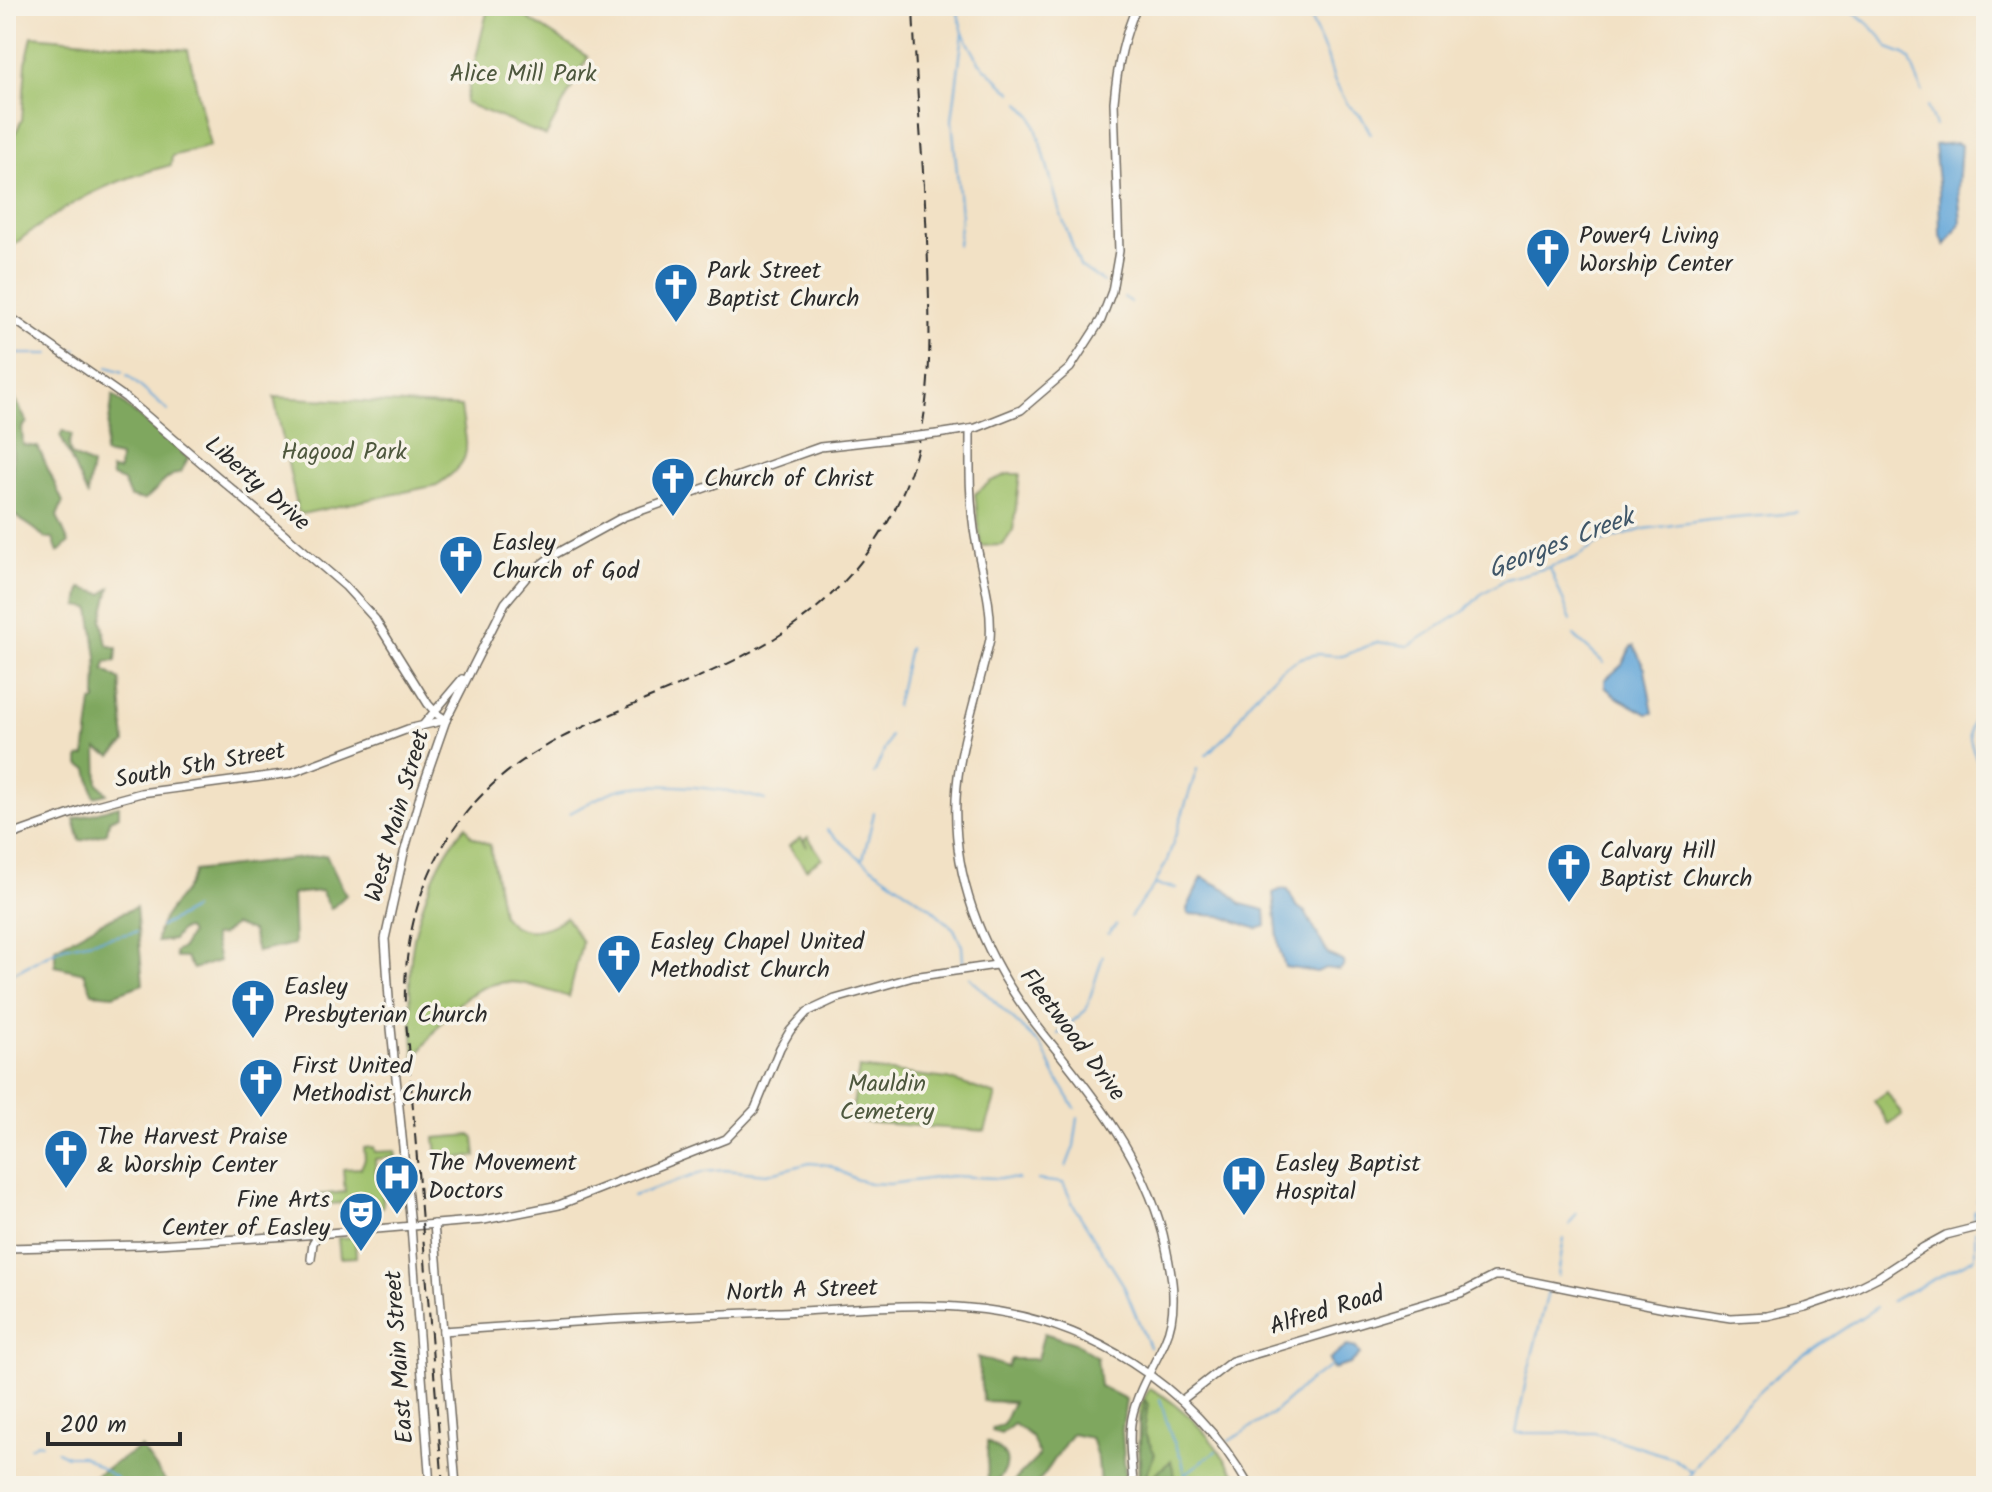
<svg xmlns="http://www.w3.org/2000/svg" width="1992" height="1492" font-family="Kalam,sans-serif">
  <rect width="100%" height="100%" fill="#f7f3e8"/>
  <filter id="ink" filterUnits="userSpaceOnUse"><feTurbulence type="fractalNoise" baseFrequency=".0125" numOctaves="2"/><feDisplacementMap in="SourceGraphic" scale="16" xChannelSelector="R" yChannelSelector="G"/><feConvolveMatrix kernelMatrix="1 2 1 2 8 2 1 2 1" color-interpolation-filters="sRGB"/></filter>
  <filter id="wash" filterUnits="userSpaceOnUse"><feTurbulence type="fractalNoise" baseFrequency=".006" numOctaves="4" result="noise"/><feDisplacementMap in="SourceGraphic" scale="32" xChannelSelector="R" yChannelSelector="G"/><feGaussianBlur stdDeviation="1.8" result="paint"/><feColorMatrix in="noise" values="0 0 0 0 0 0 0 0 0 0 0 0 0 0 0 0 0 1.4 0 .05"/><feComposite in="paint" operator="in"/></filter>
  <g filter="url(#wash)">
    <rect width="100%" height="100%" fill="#f2e1c5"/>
    <g fill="#9fc16b" stroke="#65764b" stroke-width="2">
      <polygon points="491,6 512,8 588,57 546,136 465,103 488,8"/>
      <path d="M32,36L188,50L210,146L172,156L171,165C125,177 84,193 45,222C30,232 17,240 6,254V146L10,143L22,120L26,63Z"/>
      <path d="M274,397L461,407C466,448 477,459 437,485L302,514L298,511Z"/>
      <polygon points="1008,474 1020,474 1013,530 1003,545 981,546 975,494 991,481"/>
      <path d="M466,826L471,836L490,845L502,914C518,939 547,931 566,917L582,942L569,997C553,992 536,986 520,983C471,975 438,1023 415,1060C413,1031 409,1002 410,974C411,927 434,860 466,826Z"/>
      <polygon points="808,837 822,858 806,869 789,846 801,838 807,847 804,840"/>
      <polygon points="859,1068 948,1079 996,1095 985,1131 862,1122 852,1112"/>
      <polygon points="1887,1092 1902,1115 1889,1124 1874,1101"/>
      <polygon points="471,1135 474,1138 476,1156 441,1159 440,1155 437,1155 435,1138"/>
      <polygon points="374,1147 375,1152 395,1151 396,1157 375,1159 376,1175 383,1179 383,1207 374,1208 373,1204 368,1204 367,1200 353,1201 354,1221 344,1224 343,1203 299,1206 298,1197 345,1192 343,1169 361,1168 365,1159 364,1148"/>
      <polygon points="355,1237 356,1257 340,1258 338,1238"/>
      <path d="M1150,1388C1193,1411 1217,1446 1243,1486H1138L1139,1407Z"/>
    </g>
    <g fill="#7fa75f" stroke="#556945" stroke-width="2">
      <path d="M113,395L188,458L181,472C167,474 156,492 144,500L130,497L123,481L112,477L111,470L119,471L120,457L104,454Z"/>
      <path d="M15,399L27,422L22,428L23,445L38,447L63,502L57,516L69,543L58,552L53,538H44C35,526 22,523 11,512C11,489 14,465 12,441C11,428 6,418 6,404Z"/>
      <polygon points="63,431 72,435 69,444 71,455 92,465 87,495 60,435"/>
      <polygon points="81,588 103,594 110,588 102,620 107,645 117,648 116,661 106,662 104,670 120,680 125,743 111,756 97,749 98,783 107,794 94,797 88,769 79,765 79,757 85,756 92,702 96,701 97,657 90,608 78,606"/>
      <polygon points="119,806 119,816 109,820 107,833 80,841 74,819"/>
      <path d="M326,855L346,895L331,909L321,891L292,894L294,944L257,952L252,931L234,925L221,935L213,936L219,961L193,969L186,958H176L175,952L182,948L190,934L187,929L181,930L173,940L157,942C157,913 186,898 194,871Z"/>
      <polygon points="136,907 143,984 113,995 92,993 84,973 55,966 55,948 100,923"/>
      <path d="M1044,1333L1075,1343L1097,1357L1100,1386L1126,1399L1122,1430L1126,1486H1100L1098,1460L1091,1438L1072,1434C1058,1451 1050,1471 1034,1486H1009L1039,1456L1032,1437L1014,1424L1001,1434L992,1431V1428L1003,1425L1013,1402L983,1401L978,1357L1007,1367L1011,1359H1037Z"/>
      <polygon points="1145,1400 1148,1404 1144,1432 1155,1454 1146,1474 1151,1477 1171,1461 1177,1486 1140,1486 1140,1424"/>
      <path d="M987,1442C1012,1454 1012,1466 993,1486H988Z"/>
      <polygon points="141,1447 169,1486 81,1486 83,1483"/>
    </g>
    <g fill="#65a7d9" stroke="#486982" stroke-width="2">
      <polygon points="1957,143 1961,145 1958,188 1961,222 1945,246 1940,233 1939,191 1934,145"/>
      <polygon points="1634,646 1645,669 1653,713 1647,714 1616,697 1605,687 1605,680 1622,665 1631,647"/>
      <polygon points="1202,877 1226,889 1241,904 1265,910 1266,926 1257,929 1221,916 1188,914 1187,909"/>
      <polygon points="1282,889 1288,890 1296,906 1305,912 1328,954 1344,962 1343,967 1339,970 1325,968 1317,972 1285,967 1279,947 1273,893"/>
      <polygon points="1347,1346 1356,1348 1360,1354 1350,1364 1333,1369 1329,1360"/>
    </g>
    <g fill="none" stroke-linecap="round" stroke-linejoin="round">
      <g stroke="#65a7d9" stroke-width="2">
        <polyline points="956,6 963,33 979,62 1012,93"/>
        <polyline points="1305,6 1327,56 1334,80 1348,105 1361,116 1371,134"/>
        <path d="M1841,6C1858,12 1880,33 1888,48L1904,54L1910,60L1922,91"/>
        <polyline points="1020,103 1032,116 1041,143 1059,209 1080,266 1103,282"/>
        <polyline points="1927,106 1935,126"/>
        <polyline points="958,245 961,215 952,120 963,33"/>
        <polyline points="1124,297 1130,302"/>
        <polyline points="71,350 77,350"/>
        <polyline points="6,354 49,354"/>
        <polyline points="108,367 123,372"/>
        <polyline points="127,375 168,411"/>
        <polyline points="1550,568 1571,620"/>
        <polyline points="1574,636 1604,663"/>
        <polyline points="896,706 909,648"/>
        <polyline points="1206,755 1231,731 1250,701 1280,670 1300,658 1318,654 1343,656 1377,642 1408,646 1466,610 1480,595 1506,579 1550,567 1575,558 1601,542 1644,529 1710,520 1798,513"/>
        <path d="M1982,772C1964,729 1966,734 1986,693"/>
        <polyline points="874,774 890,736"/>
        <path d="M570,813C586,805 603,793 621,789C659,781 728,788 765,800"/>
        <polyline points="827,830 862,860 931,908 954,929 962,946 963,962"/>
        <polyline points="863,859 874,813"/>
        <polyline points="1156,885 1176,888"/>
        <polyline points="1130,917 1155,884 1167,861 1197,769"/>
        <polyline points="160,927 193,909"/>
        <polyline points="1108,934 1116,925"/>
        <polyline points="6,977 63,947 136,932"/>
        <polyline points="969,977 1042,1047 1055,1075 1075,1108"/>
        <polyline points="1058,1034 1086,1010 1103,956"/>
        <polyline points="1066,1167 1074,1146 1078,1118"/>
        <polyline points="1037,1180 1063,1183 1075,1208 1123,1284 1149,1347"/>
        <polyline points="633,1196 704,1172 724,1170 767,1174 810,1163 829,1165 855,1179 870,1183 889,1184 951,1176 1018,1179"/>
        <polyline points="1976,1201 1986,1183"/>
        <polyline points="1973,1219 1975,1210"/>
        <polyline points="1569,1225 1577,1213"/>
        <polyline points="1558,1276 1564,1238"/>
        <polyline points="1548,1292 1526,1380 1516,1433 1595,1433 1673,1458 1691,1472"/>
        <polyline points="1891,1301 1975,1258 1975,1231"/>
        <polyline points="1160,1399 1171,1436 1182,1459 1187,1486"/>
        <polyline points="1229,1441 1271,1415 1311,1379 1330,1367"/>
        <polyline points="30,1447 37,1443 42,1444"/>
        <polyline points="57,1451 67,1456 82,1456 118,1479"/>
        <polyline points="6,1456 7,1455"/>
        <polyline points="1185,1474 1216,1451"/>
        <path d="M1683,1486C1711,1441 1751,1394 1794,1362C1821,1343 1850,1325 1877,1307"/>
      </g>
    </g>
  </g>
  <g filter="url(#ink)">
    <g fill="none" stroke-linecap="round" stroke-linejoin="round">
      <g stroke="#716b61" stroke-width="10">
        <g id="secondary">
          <polyline points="6,314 126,398 345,586 375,619 428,704 437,714 446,720"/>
          <path d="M970,429C970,462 969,495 974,529C979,566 993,601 990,639C981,680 967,721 960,763C942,865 983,960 1046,1037C1095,1097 1143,1158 1163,1234C1171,1269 1180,1308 1165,1341C1154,1366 1139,1388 1133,1413C1127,1436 1132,1462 1133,1486"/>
          <path d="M937,434L976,428L1021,410L1070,368L1101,320L1112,291L1119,251L1114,102C1117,68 1123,37 1137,6"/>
          <polyline points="424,724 462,679"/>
          <polyline points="6,837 93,806 141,793 291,773 408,729 446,720"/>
          <polyline points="434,1224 456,1486"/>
          <polyline points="6,1248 140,1245 305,1235 484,1220 559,1205 726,1139 755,1109 780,1048 790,1031 807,1012 835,999 913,977 996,965"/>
          <polyline points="311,1259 313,1243 319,1234"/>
          <path d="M443,1331C554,1323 665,1316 776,1312C840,1310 906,1302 969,1308C1086,1318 1191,1384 1249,1486"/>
          <polyline points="1182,1400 1232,1361 1461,1293 1494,1276 1505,1276 1665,1308 1731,1318 1767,1316 1805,1307 1846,1293 1878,1277 1924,1247 1946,1235 1986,1225"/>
          <polyline points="430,1486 411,1226 391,1028 385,939 404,853 422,789 446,720 505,603 530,573 552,556 623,517 820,447 900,438"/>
        </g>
      </g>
      <use href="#secondary" stroke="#fff" stroke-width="7"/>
      <path stroke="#2b2b2b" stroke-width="2" stroke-dasharray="12 6" stroke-linecap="butt" d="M443,1486L405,1008C402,903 444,808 536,752C612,707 700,684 775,638C834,602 882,546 907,482C934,411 930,338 928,264C925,178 916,92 913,6"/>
      <g stroke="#716b61" stroke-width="10" stroke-linecap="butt">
        <polyline id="secondary-bridge" points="900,438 937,434"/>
      </g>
      <use href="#secondary-bridge" stroke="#fff" stroke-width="7"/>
    </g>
  </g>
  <defs>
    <g id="church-pin" transform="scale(2.3)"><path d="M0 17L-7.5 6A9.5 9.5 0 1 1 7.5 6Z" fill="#1f6fb2" stroke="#f7f3e8"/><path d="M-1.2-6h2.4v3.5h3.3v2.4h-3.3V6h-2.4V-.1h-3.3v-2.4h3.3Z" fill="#fff"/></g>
    <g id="hospital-pin" transform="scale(2.3)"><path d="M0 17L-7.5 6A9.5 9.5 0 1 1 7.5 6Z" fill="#1f6fb2" stroke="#f7f3e8"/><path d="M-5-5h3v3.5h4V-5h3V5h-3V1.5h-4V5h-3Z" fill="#fff"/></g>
    <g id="theatre-pin" transform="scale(2.3)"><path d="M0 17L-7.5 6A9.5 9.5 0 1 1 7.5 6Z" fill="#1f6fb2" stroke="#f7f3e8"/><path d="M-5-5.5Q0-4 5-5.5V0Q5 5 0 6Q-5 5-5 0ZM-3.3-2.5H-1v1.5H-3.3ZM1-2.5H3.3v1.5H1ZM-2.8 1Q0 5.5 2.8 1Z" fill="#fff"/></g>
  </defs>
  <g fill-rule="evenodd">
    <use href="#church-pin" x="1548" y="250"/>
    <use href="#church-pin" x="676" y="285"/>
    <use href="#church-pin" x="673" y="479"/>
    <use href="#church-pin" x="461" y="557"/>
    <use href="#church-pin" x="1569" y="865"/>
    <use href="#church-pin" x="619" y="956"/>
    <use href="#church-pin" x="253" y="1001"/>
    <use href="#church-pin" x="261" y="1080"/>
    <use href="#church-pin" x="66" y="1151"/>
    <use href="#hospital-pin" x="397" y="1177"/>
    <use href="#hospital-pin" x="1244" y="1178"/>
    <use href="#theatre-pin" x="361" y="1214"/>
  </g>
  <g text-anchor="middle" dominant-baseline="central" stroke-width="7" stroke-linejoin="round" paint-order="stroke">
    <g font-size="24" fill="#4e583e" stroke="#f7f3e8">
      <text x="523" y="74">Alice Mill Park</text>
      <text x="344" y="452">Hagood Park</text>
      <text x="887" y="1084">Mauldin<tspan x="887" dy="28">Cemetery</tspan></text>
    </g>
    <g font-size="24" fill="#2b2b2b" stroke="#f7f3e8" text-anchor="start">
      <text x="1579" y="236">Power4 Living<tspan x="1579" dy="28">Worship Center</tspan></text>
      <text x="707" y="271">Park Street<tspan x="707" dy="28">Baptist Church</tspan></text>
      <text x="704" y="479">Church of Christ</text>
      <text x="492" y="543">Easley<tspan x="492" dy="28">Church of God</tspan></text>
      <text x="1600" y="851">Calvary Hill<tspan x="1600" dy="28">Baptist Church</tspan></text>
      <text x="650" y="942">Easley Chapel United<tspan x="650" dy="28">Methodist Church</tspan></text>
      <text x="284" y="987">Easley<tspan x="284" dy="28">Presbyterian Church</tspan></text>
      <text x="292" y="1066">First United<tspan x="292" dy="28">Methodist Church</tspan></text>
      <text x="97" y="1137">The Harvest Praise<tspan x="97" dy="28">&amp; Worship Center</tspan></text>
      <text x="428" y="1163">The Movement<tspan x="428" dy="28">Doctors</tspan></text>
      <text x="1275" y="1164">Easley Baptist<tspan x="1275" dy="28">Hospital</tspan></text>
      <text x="330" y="1200" text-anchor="end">Fine Arts<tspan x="330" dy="28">Center of Easley</tspan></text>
    </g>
    <g font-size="24" fill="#2b2b2b" stroke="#f7f3e8">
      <text transform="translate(257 484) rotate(41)">Liberty Drive</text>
      <text transform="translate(200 766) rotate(-10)">South 5th Street</text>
      <text transform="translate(398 816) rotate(-74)">West Main Street</text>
      <text transform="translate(1072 1035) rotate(53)">Fleetwood Drive</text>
      <text transform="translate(802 1291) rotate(-2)">North A Street</text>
      <text transform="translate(1327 1311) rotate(-17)">Alfred Road</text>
      <text transform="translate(400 1357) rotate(-94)">East Main Street</text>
    </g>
    <g font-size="26" font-style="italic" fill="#3f5668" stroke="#f7f3e8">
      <text transform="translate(1561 544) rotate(-21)">Georges Creek</text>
    </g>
  </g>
  <rect width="1992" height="1492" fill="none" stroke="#f7f3e8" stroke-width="32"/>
  <path d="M48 1432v12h132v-12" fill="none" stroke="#2b2b2b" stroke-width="4"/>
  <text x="60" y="1432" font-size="24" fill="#2b2b2b" stroke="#f7f3e8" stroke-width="6" paint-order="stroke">200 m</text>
</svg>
